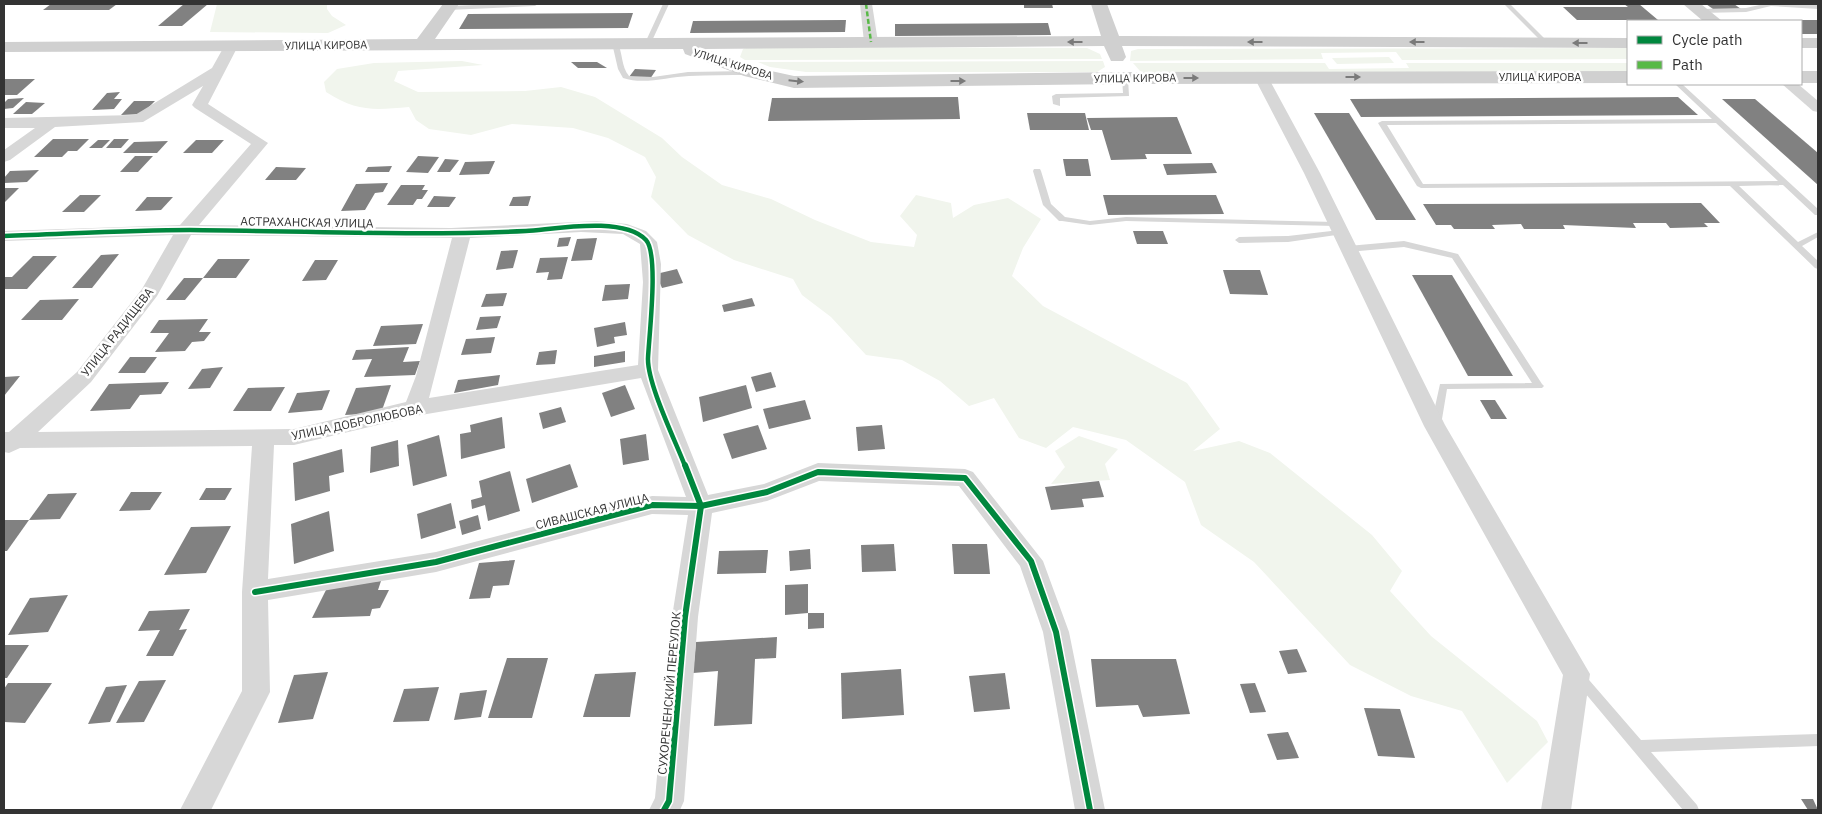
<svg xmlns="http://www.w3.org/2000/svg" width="1822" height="814" font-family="'IBM Plex Sans',sans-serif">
  <rect width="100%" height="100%" fill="#fff"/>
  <g fill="#f1f5ed">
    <polygon points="217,4 327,4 327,9 332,16 346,25 328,33 210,32"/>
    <polygon points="750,47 1087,48 1100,54 1102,59 756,60 745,60 740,57 743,49"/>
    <polygon points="1628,48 1628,59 1402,60 1396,52 1321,53 1323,59 1130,61 1131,51 1138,49"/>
    <polygon points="1389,57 1394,63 1337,64 1332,58"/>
    <path d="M462,61L483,65L398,71L394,81L418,92L525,91L561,87L595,97L662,138L682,157L722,185L771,199L815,220L871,242L914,247L917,235L900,216L916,195L951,203L953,218L974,205L1008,198L1041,219L1023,248L1012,276L1043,306L1187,383L1220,429L1193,451L1239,441L1270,453L1372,535L1402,571L1390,591L1431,636L1537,721L1548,742L1507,783L1462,711L1411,696L1350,665L1254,562L1201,525L1185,482L1126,440L1073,427L1046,448L1019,438L994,398L969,406L940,381L902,360L866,355L831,317L802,295L793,279L734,260L688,235L651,197L656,177L645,157L608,138L573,128L512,124L471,135L429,129L416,120L409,107C374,110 357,112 326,92L324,82L337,69L374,63Z"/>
    <polygon points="1103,61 1105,67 1097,72 806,72 770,67 758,62"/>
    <polygon points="1133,63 1325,63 1329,69 1409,68 1406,63 1628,63 1628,74 1148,73 1140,71"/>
    <polygon points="1079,436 1118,449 1105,464 1110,480 1051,484 1065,467 1055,451"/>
  </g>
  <g fill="#818181">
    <polygon points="51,4 117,4 109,10 43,10"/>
    <polygon points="184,4 208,4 182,26 158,26"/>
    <polygon points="1024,4 1052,4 1053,8 1024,8"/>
    <polygon points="1624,4 1639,4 1658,20 1577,20 1563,7 1628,7"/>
    <polygon points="1706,4 1734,4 1741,9 1713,9"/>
    <polygon points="633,13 628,28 459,29 468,14"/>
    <polygon points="846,20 845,32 690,33 693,21"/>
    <rect x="1801" y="20" width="17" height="14"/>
    <polygon points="1048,23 1051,35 895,36 895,24"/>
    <polygon points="571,62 597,62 607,68 578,68"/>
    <polygon points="635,69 656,70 650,79 629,77"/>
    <polygon points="4,79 35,79 17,95 4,95"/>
    <polygon points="120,92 114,99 122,99 114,109 92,110 107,93"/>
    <polygon points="958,97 960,119 768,121 772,98"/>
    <polygon points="1678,97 1698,115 1361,117 1350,99"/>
    <polygon points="24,98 13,108 4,109 4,103 8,99"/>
    <polygon points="1722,99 1755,99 1818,153 1818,185"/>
    <polygon points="134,101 155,101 142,114 121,115"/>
    <polygon points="26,102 45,103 32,114 13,114"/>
    <polygon points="1027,113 1085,113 1089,130 1030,130"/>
    <polygon points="1314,113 1349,113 1416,220 1376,220"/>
    <polygon points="1177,117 1192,154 1145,154 1147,159 1111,160 1102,130 1091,130 1087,118"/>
    <polygon points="53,139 89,139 77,151 68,151 62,157 34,157"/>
    <polygon points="114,139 129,139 121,148 106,148"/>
    <polygon points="98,140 110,140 102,148 89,148"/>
    <polygon points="196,140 224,140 212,153 183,153"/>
    <polygon points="168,141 157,153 123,153 134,142"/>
    <polygon points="135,156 153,156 138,172 120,172"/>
    <polygon points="418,156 439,157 428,173 406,172"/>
    <polygon points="445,159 459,160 450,172 437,172"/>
    <polygon points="1063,159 1088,159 1091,176 1066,176"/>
    <polygon points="495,161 489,174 459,175 465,162"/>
    <polygon points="1212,163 1217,173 1167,175 1163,164"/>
    <polygon points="392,166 389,172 365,172 368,167"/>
    <polygon points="276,167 306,168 296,180 265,180"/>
    <polygon points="39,170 27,182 4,183 4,178 10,171"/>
    <polygon points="388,183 383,192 375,193 365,210 341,211 356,184"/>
    <polygon points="401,185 425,185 422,190 428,190 422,199 417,199 413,205 387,205"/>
    <polygon points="4,188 19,188 4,203"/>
    <polygon points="80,195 101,195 84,212 62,212"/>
    <polygon points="1103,195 1216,195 1224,214 1108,215"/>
    <polygon points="434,196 456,197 449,207 427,207"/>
    <polygon points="531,196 528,206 509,206 513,197"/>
    <polygon points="147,197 173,197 161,210 135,211"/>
    <polygon points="1701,203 1720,223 1704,223 1708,227 1670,228 1666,223 1633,223 1636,228 1563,225 1565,229 1524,229 1521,224 1492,225 1495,229 1454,229 1451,225 1436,225 1423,204"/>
    <polygon points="1133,231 1163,231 1168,244 1137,244"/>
    <polygon points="571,237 568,246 557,247 559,238"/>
    <polygon points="597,238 592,260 571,261 577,239"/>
    <polygon points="518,250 513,268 496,270 501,251"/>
    <polygon points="119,254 92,288 72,288 101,255"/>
    <polygon points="33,256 57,256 27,289 4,289 4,277 12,277"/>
    <polygon points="568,257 562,279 547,280 549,272 536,273 540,258"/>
    <polygon points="218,259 250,259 236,278 203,278"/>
    <polygon points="315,260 338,260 326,280 302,281"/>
    <polygon points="677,269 683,283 662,288 656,274"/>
    <polygon points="1223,270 1260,270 1268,295 1230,294"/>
    <polygon points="1412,275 1452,275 1513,376 1468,376"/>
    <polygon points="184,278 203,278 185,300 166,300"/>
    <polygon points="630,284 628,299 602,301 605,285"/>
    <polygon points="507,293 503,306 481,307 486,294"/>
    <polygon points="752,298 755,306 724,312 722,305"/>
    <polygon points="79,299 62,320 21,320 40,300"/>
    <polygon points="501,316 497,328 476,330 480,317"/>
    <polygon points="208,319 199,332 211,332 204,341 192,342 185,351 155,352 169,333 150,333 159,320"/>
    <polygon points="625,322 627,335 614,337 615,343 597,347 594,328"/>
    <polygon points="423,324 416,344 373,346 381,326"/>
    <polygon points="495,337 491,353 461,355 466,339"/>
    <polygon points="409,347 403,362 420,361 415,375 364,377 372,359 352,360 356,350"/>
    <polygon points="557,350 555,364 536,365 539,352"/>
    <polygon points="625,351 625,362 594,367 594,356"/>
    <polygon points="130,357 157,357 145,373 118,373"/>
    <polygon points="223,367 210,388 188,389 202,369"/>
    <polygon points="771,372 776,387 756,392 751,377"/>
    <polygon points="500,375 498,385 454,393 458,380"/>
    <polygon points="20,376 4,396 4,377"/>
    <polygon points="169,382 161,394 140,395 130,409 90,411 109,384"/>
    <polygon points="391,385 381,413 345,415 356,388"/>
    <polygon points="625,385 635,409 611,417 602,393"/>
    <polygon points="746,385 752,408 703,422 699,397"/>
    <polygon points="285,387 271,411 233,411 248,388"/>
    <polygon points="330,390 322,410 288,413 297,393"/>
    <polygon points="805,400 811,419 769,429 763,409"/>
    <polygon points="1480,400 1495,400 1507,419 1491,419"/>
    <polygon points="561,407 566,422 543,429 539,413"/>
    <polygon points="502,417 505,448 461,459 460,434 471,432 470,425"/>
    <polygon points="758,425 767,449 732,459 723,434"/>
    <polygon points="882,425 885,449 858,451 856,427"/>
    <polygon points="646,434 649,460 623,465 620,439"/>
    <polygon points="439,435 447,476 413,486 407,445"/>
    <polygon points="398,440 399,466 370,473 371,447"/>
    <polygon points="342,449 344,472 329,476 330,491 295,501 293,463"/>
    <polygon points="570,464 578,487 532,503 526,479"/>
    <polygon points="510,471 520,511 488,521 485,505 472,509 471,500 482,497 479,481"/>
    <polygon points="1099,481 1104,497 1082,499 1084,507 1051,510 1045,487"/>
    <polygon points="206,488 232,488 225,500 199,500"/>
    <polygon points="131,492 162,492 150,510 119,511"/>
    <polygon points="77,493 60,519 29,520 48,494"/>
    <polygon points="451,503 456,528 421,539 417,514"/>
    <polygon points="329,511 334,551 294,564 291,524"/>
    <polygon points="478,515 481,529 462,535 459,521"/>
    <polygon points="4,520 29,520 7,551 4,551"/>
    <polygon points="231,526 206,573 164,575 191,527"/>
    <polygon points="894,544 896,571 862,572 861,545"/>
    <polygon points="952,544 987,544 990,574 954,574"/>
    <polygon points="810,549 811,569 790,571 789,551"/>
    <polygon points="768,550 766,573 717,574 719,551"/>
    <polygon points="515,560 509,585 493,586 490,598 469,599 479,563"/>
    <polygon points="381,581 378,590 389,590 380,608 372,609 370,616 312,618 329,584"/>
    <polygon points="808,584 808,613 785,615 785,585"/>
    <polygon points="68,595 48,632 8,635 30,598"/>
    <polygon points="190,609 179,630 187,629 173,656 146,656 160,630 138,631 149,611"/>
    <polygon points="808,613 824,613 824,628 808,629"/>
    <polygon points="777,637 776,658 755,659 752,724 714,726 718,671 693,673 696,642"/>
    <polygon points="4,645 29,645 7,678 4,678"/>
    <polygon points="1297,649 1307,672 1288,674 1279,651"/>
    <polygon points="507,658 548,658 532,718 488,718"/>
    <polygon points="1091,659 1176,659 1190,714 1143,717 1138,705 1096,707"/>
    <polygon points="901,669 904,715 842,719 841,673"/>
    <polygon points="328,672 313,719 278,723 294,675"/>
    <polygon points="636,672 630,717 583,717 595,674"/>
    <polygon points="1005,673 1010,709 974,712 969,676"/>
    <polygon points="166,680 144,722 116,723 139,681"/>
    <polygon points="8,683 52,683 25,723 4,722 4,689"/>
    <polygon points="1255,683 1266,712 1250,713 1240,684"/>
    <polygon points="127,685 110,722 88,724 106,687"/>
    <polygon points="439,687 429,721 393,722 404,689"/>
    <polygon points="487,690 481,717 454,720 460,693"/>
    <polygon points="1364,708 1400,709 1415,758 1378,756"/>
    <polygon points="1288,732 1299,758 1277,760 1267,734"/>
    <polygon points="1801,799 1813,799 1818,810 1808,810"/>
  </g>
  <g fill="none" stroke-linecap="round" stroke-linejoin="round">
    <g fill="#d7d7d7" fill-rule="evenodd">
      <polygon points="500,4 538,4 535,6 448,10 445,8 448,6"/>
      <polygon points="663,4 669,4 651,43 646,44 645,43"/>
      <polygon points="1504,4 1510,4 1548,42 1548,44 1544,44"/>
      <polygon points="1764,4 1818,5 1818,9 1771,6 1746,12 1700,13 1697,11 1700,9 1746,8"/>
      <path d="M615,41L617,42C623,52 621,67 629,76L653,77L688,72L749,71L752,73L749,75C729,75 709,75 689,76C667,77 644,85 623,78L618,69L612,43Z"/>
      <polygon points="1125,76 1128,78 1129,96 1060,98 1060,106 1053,104 1052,96 1056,94 1123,93 1122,78"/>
      <path d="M1675,84H1682L1818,209V215H1815L1783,185L1739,186L1798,242L1818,232V237L1802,246L1818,261V269L1815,268L1730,186L1421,188L1417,186L1378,123L1382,121L1712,119ZM1716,123L1778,181L1423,184L1387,125Z"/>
      <polygon points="1034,169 1040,169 1041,171 1051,204 1065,217 1090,221 1126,217 1336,222 1340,224 1336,226 1126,221 1090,225 1062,221 1059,221 1043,205 1033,171"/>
      <polygon points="1340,230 1344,232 1343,234 1288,242 1239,243 1235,240 1239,237 1288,236"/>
      <polygon points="1404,241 1458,254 1542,384 1544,386 1542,388 1447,389 1441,425 1440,428 1432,428 1431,425 1440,384 1532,383 1452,258 1404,247 1348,252 1344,249 1348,246"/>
      <polygon points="1579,671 1583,673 1641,740 1818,734 1818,746 1651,752 1697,805 1699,810 1683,810 1575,681 1573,677 1575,673"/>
    </g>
    <g fill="#d7d7d7" fill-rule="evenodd">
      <polygon points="860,4 872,4 878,42 876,45 871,46 864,42"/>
      <path d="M231,42L238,46L208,104L268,143L199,225L451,228L597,221L627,224L646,231L657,242L661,264L658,370L708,495L764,484L818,463L965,469L973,472L1043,561L1069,632L1105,810H1075L1043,632L1020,566L959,486L819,481L767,501L712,513L698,617L684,801L680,810H649L655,798L672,617L688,515L652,514L436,572L268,600L270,692L211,810H180L242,691V592L252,446L20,448L9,453L4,452V432H9L77,372L142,289L173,235L4,241V231L180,225L251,144L195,108L192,105L203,86L143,122L55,127L10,160L4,162V150L35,128H4V118L135,115L212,68L226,43ZM581,232L623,234L640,244L643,282L638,365L429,398L470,238ZM191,235L452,238L416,376L406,402L294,429L38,432L91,382L157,296ZM641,378L686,497L652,496L436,552L268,579L274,445H294L415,416Z"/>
      <polygon points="1261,73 1268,77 1320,173 1445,425 1590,674 1571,810 1541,810 1563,675 1424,426 1304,173 1254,77"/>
      <polygon points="1782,84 1798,84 1818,101 1818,112 1813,111"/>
    </g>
    <g fill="#d0d0d0" fill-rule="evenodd">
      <polygon points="443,4 459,4 435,39 1101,36 1091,4 1107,4 1119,36 1628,38 1628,48 1122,46 1126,57 1123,61 1111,61 1104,46 704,49 757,68 794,76 1125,72 1628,71 1628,83 1125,84 794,88 744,76 685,54 683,49 4,52 4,42 417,39"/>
      <polygon points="1683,4 1701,4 1722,21 1703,21"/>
      <rect x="1801" y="38" width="17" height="10"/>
      <rect x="1801" y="71" width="17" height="12"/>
    </g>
    <polyline stroke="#58b947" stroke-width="2.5" stroke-dasharray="5 2.5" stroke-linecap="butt" points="866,4 871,42"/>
    <g stroke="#fff" stroke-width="8">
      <path id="cycleway-far1" d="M4,236C66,234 128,230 190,230C302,231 414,236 526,231C556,229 623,216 646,240C659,254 649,336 648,358C647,383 675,440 685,466"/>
    </g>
    <g stroke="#fff" stroke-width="9">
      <g id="cycleway">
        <polyline points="255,592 436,562 652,505 701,506 767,492 818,472 965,478 1031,561 1056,632 1090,810"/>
        <polyline points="664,810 669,801 685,617 701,506 685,465"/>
      </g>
    </g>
    <use href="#cycleway-far1" stroke="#00873e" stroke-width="4.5"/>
    <use href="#cycleway" stroke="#00873e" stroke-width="6"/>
  </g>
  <defs><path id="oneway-solid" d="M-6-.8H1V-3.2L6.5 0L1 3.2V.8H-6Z" transform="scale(1.25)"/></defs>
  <g fill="#7a7a7a">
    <use href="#oneway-solid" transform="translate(1075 42) rotate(180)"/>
    <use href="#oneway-solid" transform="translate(1255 42) rotate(-180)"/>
    <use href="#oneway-solid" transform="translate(1417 42) rotate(-180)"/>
    <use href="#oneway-solid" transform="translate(1580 43) rotate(-180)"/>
    <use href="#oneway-solid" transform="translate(1353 77)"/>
    <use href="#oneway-solid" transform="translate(1191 78)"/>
    <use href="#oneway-solid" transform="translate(796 81) rotate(6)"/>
    <use href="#oneway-solid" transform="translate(958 81)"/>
  </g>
  <g text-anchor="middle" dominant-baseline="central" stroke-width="5" stroke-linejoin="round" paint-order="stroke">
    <g font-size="11" fill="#333" stroke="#fff">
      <text transform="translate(326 45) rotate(-1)">УЛИЦА КИРОВА</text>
      <text transform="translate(733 64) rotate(17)">УЛИЦА КИРОВА</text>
      <text x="1540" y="77">УЛИЦА КИРОВА</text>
      <text transform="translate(1135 78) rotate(-1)">УЛИЦА КИРОВА</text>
    </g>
    <g font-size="12" fill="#333" stroke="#fff">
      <text transform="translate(307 222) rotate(1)">АСТРАХАНСКАЯ УЛИЦА</text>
      <text transform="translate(117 332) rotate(-52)">УЛИЦА РАДИЩЕВА</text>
      <text transform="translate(357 422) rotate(-12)">УЛИЦА ДОБРОЛЮБОВА</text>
      <text transform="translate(592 511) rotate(-14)">СИВАШСКАЯ УЛИЦА</text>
      <text transform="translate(669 693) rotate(-85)">СУХОРЕЧЕНСКИЙ ПЕРЕУЛОК</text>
    </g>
  </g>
  <rect width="1822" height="814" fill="none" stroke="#333333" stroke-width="10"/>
  <rect x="1627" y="20" width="175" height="65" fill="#ffffff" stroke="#adadad"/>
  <rect x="1637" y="36" width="25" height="8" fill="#00873e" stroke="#adadad"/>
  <text x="1672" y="45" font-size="15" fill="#333333">Cycle path</text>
  <rect x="1637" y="61" width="25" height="8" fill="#58b947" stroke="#adadad"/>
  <text x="1672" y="70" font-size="15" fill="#333333">Path</text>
</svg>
